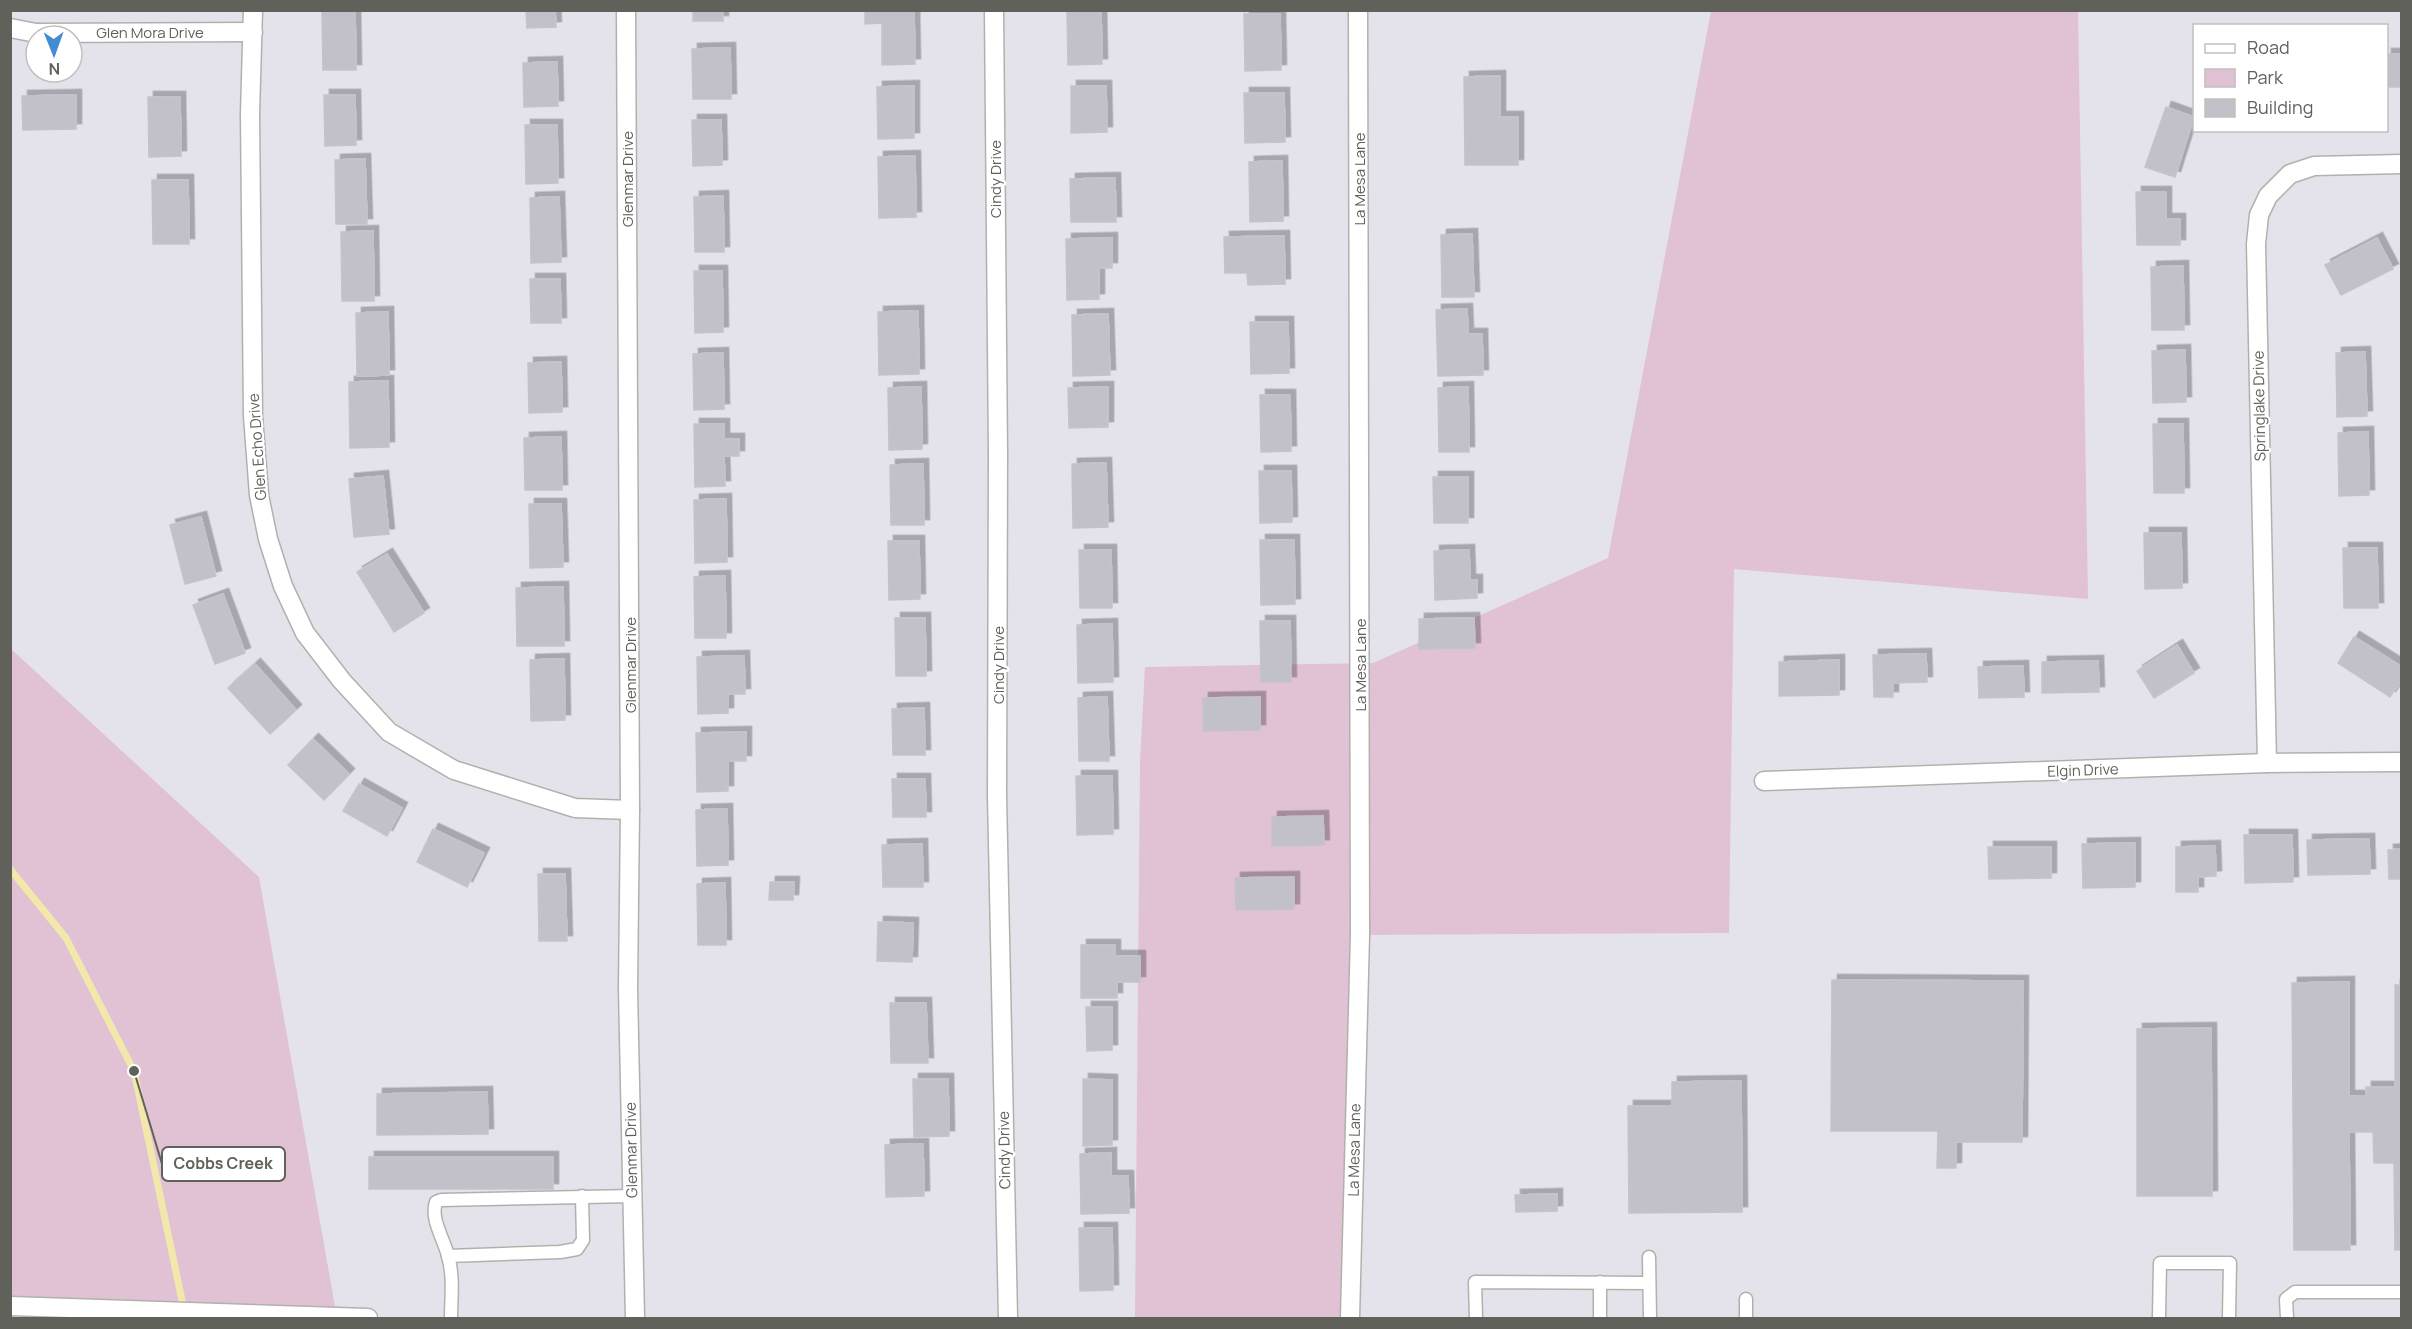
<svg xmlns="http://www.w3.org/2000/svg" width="2412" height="1329" font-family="Manrope,sans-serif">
  <defs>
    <filter id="shadow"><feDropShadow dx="5.5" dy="-5.5" stdDeviation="0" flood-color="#0004"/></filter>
  </defs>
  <rect width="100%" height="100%" fill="#e4e3ec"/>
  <g fill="#e0c2d4">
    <polygon points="1711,11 2078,11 2088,599 1734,569 1729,933 1360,935 1346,1318 1135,1318 1140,762 1145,667 1373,663 1608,558"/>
    <polygon points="10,648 259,877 337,1318 11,1312"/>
  </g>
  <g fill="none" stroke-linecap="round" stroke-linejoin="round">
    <polyline stroke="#f3e8ab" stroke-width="7" points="10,869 66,938 134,1071 184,1310"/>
  </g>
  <g fill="#c2c1c9" stroke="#c3c2cf" stroke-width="1.5" filter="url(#shadow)">
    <polygon points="322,10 355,10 356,70 323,70"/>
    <polygon points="526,10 555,10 556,27 527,28"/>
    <rect x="693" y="10" width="30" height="11"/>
    <polygon points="865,10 914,10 915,64 882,65 882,23 865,24"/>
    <polygon points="1067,10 1101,10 1102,64 1068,65"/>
    <polygon points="1244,14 1280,14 1281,70 1245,71"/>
    <polygon points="730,48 731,99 693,99 692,49"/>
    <rect x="2386" y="54" width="16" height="33"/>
    <polygon points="557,62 558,106 524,107 523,63"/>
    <polygon points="1500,76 1500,117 1518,117 1518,165 1465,165 1464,77"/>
    <polygon points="914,86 914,138 878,139 877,87"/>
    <polygon points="1071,86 1106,86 1107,132 1071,133"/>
    <polygon points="1244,93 1284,93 1285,142 1245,143"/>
    <polygon points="76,95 76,129 23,130 22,96"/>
    <polygon points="324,95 355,95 356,145 325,146"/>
    <polygon points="148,97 180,97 181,156 149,157"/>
    <polygon points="2166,107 2194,117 2175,177 2145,167"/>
    <polygon points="692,120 721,120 722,165 693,166"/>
    <polygon points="525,125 557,125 558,183 526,184"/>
    <polygon points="915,156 916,217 879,218 878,157"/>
    <polygon points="365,159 367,224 336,224 335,160"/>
    <polygon points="1282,161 1283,221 1250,222 1249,162"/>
    <polygon points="1115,178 1116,222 1071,222 1070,179"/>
    <polygon points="152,180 188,180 189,244 153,244"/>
    <polygon points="2136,192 2166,192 2166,219 2180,219 2180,245 2137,245"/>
    <polygon points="723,196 724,252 695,252 694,197"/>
    <polygon points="559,197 561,262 531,263 530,198"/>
    <polygon points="373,231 374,301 342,301 341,232"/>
    <polygon points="1472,234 1474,297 1442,297 1441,235"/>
    <polygon points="1284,236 1285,284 1248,285 1247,273 1225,273 1224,237"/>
    <polygon points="1112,238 1112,268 1099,268 1099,299 1067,300 1066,239"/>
    <polygon points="2377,238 2393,269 2341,295 2325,265"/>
    <polygon points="2183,266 2184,330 2152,330 2151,267"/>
    <polygon points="694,271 722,271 723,332 695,333"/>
    <polygon points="530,279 560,279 561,323 531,323"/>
    <polygon points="1467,309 1468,334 1482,334 1483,375 1438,376 1436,310"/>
    <polygon points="918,311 919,374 879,375 878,312"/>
    <polygon points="388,312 389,375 357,376 356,313"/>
    <polygon points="1108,314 1110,375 1073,376 1072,315"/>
    <polygon points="1250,322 1288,322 1289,373 1251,374"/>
    <polygon points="2185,350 2186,402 2153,403 2152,351"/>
    <polygon points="2365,352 2367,416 2337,417 2336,353"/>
    <polygon points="723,353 724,409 694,410 693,354"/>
    <polygon points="561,362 562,412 529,413 528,363"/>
    <polygon points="388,381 389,447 350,448 349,382"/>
    <polygon points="921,387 922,449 889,450 888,388"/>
    <polygon points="1108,387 1108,427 1069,428 1068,388"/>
    <polygon points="1468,387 1469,452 1439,452 1438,388"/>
    <polygon points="1260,395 1290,395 1291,451 1261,452"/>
    <polygon points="694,424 724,424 724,439 739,439 739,456 724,456 725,486 695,487"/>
    <polygon points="2153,424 2183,424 2184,493 2154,493"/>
    <polygon points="2368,432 2369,495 2339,496 2338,433"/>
    <polygon points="561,437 562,490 525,490 524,438"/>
    <polygon points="1106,463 1108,527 1073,528 1072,464"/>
    <polygon points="923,464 924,525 891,525 890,465"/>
    <polygon points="1259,471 1291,471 1292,522 1260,523"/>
    <polygon points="383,476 389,534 354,537 349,479"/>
    <polygon points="1433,477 1468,477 1468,523 1434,523"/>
    <polygon points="726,499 727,562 695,563 694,500"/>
    <polygon points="529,504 561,504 563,567 530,568"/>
    <polygon points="201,517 216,576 185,584 170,525"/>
    <polygon points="2144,533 2181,533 2182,588 2145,589"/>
    <polygon points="1260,540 1294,540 1295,604 1261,605"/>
    <polygon points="888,541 919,541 920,599 889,600"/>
    <polygon points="2343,548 2377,548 2378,608 2344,608"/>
    <polygon points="1079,550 1111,550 1112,608 1080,608"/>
    <polygon points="1469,550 1470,580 1477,580 1477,598 1435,600 1434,551"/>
    <polygon points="387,554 424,613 394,632 357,572"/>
    <polygon points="725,576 726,638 695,638 694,577"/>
    <polygon points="563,587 564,646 517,646 516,588"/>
    <polygon points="223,594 245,653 215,664 193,605"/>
    <polygon points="895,618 925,618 926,676 896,676"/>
    <polygon points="1474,618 1475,648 1419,649 1419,619"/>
    <polygon points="1260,621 1290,621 1291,682 1261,682"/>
    <polygon points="1112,624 1113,682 1078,683 1077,625"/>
    <polygon points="2354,637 2402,667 2402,679 2390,697 2338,663"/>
    <polygon points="2177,645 2194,673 2154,698 2137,671"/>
    <polygon points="1926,654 1927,682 1893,683 1893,697 1874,697 1873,655"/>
    <polygon points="744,656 745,694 728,694 728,713 698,714 697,657"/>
    <polygon points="564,659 565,720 531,721 530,660"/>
    <polygon points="1839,660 1839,695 1779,696 1779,662"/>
    <polygon points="2098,661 2099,692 2042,693 2042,662"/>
    <polygon points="255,664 296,710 270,734 228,688"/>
    <polygon points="2023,666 2024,697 1979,698 1978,667"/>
    <polygon points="1107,697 1109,761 1079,761 1078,698"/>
    <polygon points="1260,697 1260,730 1203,731 1203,698"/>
    <polygon points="924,708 925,755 893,755 892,709"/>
    <polygon points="746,732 746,761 728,761 728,791 697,792 696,733"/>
    <polygon points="313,739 349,774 324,800 288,765"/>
    <polygon points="1076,776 1112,776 1113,834 1077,835"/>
    <polygon points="892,779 925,779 926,817 893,817"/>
    <polygon points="359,784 402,808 387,836 343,811"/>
    <polygon points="727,809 728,865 697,866 696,810"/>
    <polygon points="1323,816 1324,845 1272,846 1272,817"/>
    <polygon points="433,829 484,853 467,887 417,862"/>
    <polygon points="2244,835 2292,835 2293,882 2245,883"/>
    <polygon points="2369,839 2370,874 2308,875 2307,840"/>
    <polygon points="2135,843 2135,887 2083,888 2082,844"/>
    <polygon points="922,844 923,887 883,887 882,845"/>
    <polygon points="2215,846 2216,876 2198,877 2198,892 2176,892 2176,847"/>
    <polygon points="1988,847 2051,847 2051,878 1989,879"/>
    <polygon points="2402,849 2402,879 2389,879 2388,850"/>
    <polygon points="538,874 565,874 567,941 539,941"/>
    <polygon points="1294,877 1294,909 1236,910 1235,878"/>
    <polygon points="770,882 794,882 793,900 769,900"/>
    <polygon points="725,883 726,945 698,945 697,884"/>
    <polygon points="878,922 913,923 912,962 877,961"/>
    <polygon points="1081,945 1115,945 1115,956 1140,956 1140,982 1117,982 1117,998 1081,998"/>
    <polygon points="1832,980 2023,981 2022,1142 1956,1142 1956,1168 1937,1168 1938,1131 1831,1131"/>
    <polygon points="2349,982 2349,1096 2366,1096 2366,1087 2395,1087 2395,985 2402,985 2402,1250 2395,1250 2394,1163 2374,1163 2373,1132 2349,1132 2350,1250 2294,1250 2292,983"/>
    <polygon points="890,1003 926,1003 928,1063 891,1063"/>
    <polygon points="1086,1007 1112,1007 1112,1050 1087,1051"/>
    <polygon points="2211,1028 2212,1196 2137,1196 2137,1029"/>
    <polygon points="913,1079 948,1079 949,1136 914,1137"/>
    <polygon points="1083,1079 1112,1080 1112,1145 1083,1146"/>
    <polygon points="1741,1081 1742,1212 1629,1213 1628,1106 1672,1106 1672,1082"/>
    <polygon points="487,1092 488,1134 377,1135 377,1094"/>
    <polygon points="923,1144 924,1196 886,1197 885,1145"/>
    <polygon points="1111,1153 1111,1176 1128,1176 1129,1213 1081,1214 1080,1154"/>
    <rect x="369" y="1157" width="184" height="32"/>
    <polygon points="1557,1194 1557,1211 1516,1212 1515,1195"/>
    <polygon points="1079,1228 1112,1228 1113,1290 1080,1291"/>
  </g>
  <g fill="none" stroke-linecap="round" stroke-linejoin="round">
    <g stroke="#b1b1ac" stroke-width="15">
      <g id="service">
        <polyline points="448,1256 560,1252 577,1249 583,1240 582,1196"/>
        <polyline points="1649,1257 1650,1318"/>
        <polyline points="1746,1299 1746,1318"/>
        <path d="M451,1318C451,1299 454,1276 448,1256C444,1239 430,1219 436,1202L441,1200L633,1196"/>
        <polyline points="1476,1318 1475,1282 1649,1283"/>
        <polyline points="1600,1318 1600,1282"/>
        <polyline points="2159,1318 2160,1263 2230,1263 2229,1318"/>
        <polyline points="2287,1318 2286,1299 2295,1292 2402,1292"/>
      </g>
    </g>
    <g stroke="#b1b1ac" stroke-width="21">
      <g id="minor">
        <polyline points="253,10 250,114 253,416 259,495 268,539 283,586 305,633 342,681 389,732 454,770 575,808 630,810"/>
        <polyline points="626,10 630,810 628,989 635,1318"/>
        <polyline points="994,10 998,454 997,795 1008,1318"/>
        <polyline points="10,28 36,33 253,32"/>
        <polyline points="2267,763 2256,244 2259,215 2268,196 2290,174 2314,166 2402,164"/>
        <polyline points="1764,781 2267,763 2402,762"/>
        <polyline points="1350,1318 1360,935 1358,10"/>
      </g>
    </g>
    <g stroke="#b2b2ab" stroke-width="21">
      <polyline id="secondary" points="10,1306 368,1318"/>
    </g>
    <use href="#service" stroke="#fff" stroke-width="12"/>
    <use href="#minor" stroke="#fff" stroke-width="18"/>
    <use href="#secondary" stroke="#fff" stroke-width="18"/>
  </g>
  <g text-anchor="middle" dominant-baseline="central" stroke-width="4.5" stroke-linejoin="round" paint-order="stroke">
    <g font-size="15" fill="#61615b" stroke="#fff">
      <text x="150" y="32">Glen Mora Drive</text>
      <text transform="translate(627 179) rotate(-90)">Glenmar Drive</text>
      <text transform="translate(995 179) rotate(-90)">Cindy Drive</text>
      <text transform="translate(1359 179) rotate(-90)">La Mesa Lane</text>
      <text transform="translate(2259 406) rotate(-91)">Springlake Drive</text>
      <text transform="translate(257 447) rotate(-94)">Glen Echo Drive</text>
      <text transform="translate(630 665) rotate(-90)">Glenmar Drive</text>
      <text transform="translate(998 665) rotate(-90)">Cindy Drive</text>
      <text transform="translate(1360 665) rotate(-90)">La Mesa Lane</text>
      <text transform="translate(2083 770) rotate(-2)">Elgin Drive</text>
      <text transform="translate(631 1150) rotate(-91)">Glenmar Drive</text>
      <text transform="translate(1004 1150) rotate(-91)">Cindy Drive</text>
      <text transform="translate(1354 1150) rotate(-89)">La Mesa Lane</text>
    </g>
  </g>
  <path fill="none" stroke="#61615b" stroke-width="2" d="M134 1071L162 1164"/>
  <circle fill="#61615b" stroke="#fff" stroke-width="2" cx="134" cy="1071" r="6"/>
  <rect fill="#fff" stroke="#61615b" stroke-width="2" x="162" y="1147" width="123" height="34" rx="6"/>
  <g font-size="16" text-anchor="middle" font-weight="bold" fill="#61615b">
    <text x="223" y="1169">Cobbs Creek</text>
  </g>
  <rect width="2412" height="1329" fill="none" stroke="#61615b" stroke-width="24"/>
  <rect x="2193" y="24" width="195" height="108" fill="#ffffff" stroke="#c0c0bd" stroke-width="1.5"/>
  <rect x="2205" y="44" width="30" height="9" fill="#ffffff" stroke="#c0c0bd" stroke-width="1.5"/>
  <text x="2247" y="54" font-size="18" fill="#61615b">Road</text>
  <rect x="2205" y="69" width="30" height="18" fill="#e0c2d4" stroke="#c0c0bd" stroke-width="1.5"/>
  <text x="2247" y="84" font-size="18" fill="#61615b">Park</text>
  <rect x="2205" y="99" width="30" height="18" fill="#c2c1c9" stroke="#c0c0bd" stroke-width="1.5"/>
  <text x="2247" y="114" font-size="18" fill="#61615b">Building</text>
  <g transform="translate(54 54) rotate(179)"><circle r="28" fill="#ffffff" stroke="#c0c0bd" stroke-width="1.5"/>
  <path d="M0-4.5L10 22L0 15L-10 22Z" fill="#438cd2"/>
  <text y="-9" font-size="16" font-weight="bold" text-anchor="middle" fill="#61615b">N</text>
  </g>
</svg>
